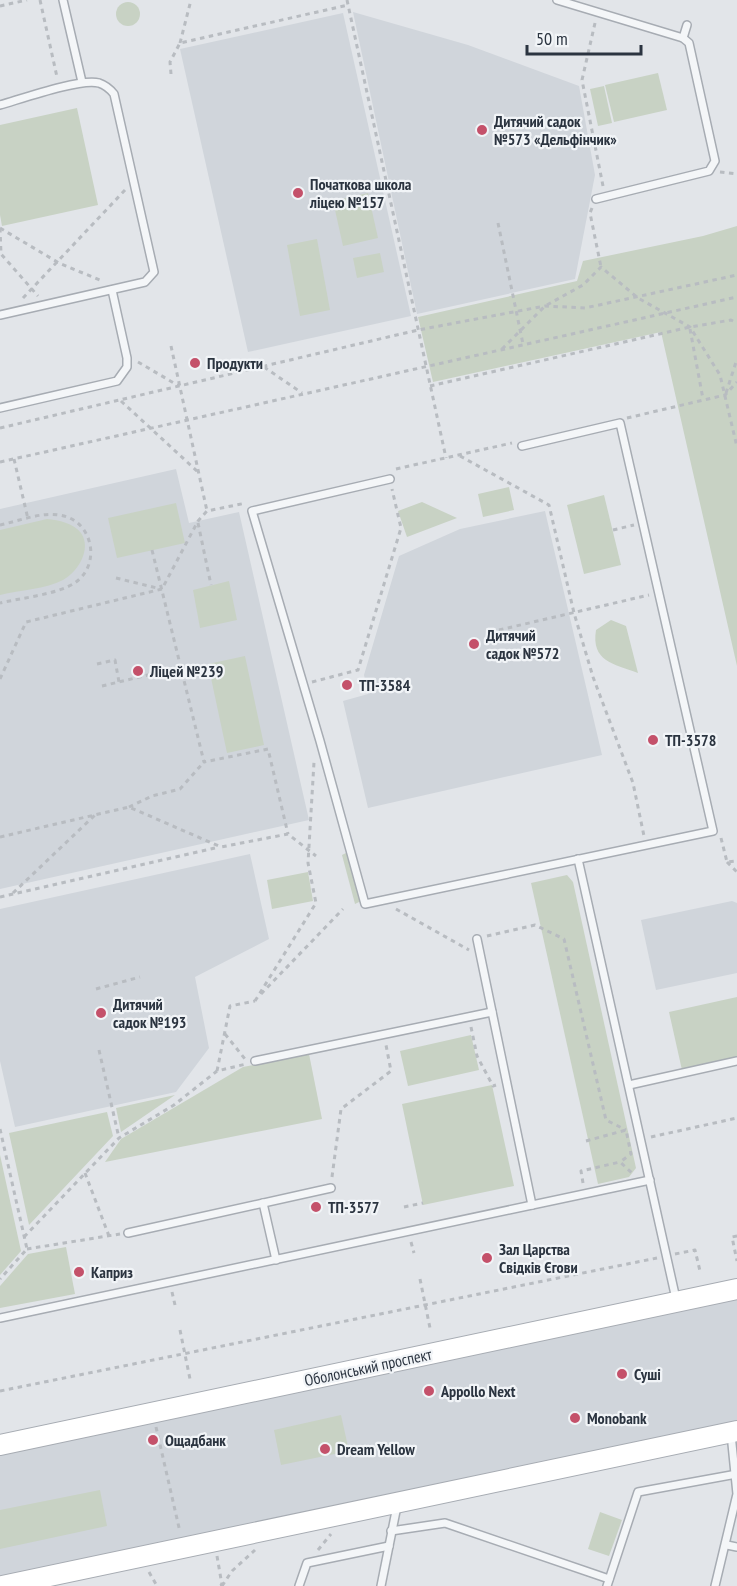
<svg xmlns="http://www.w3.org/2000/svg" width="737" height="1586" font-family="'PT Sans Narrow',sans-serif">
  <rect width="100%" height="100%" fill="#e2e5e9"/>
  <g fill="#d0d5db">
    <polygon points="353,12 468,45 579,86 595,175 575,279 417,314"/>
    <polygon points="343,13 411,316 248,352 180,49"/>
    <polygon points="176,469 189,523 239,512 309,820 0,889 0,509"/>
    <polygon points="545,511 602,755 368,808 343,701 368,694 364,675 399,556 460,529"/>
    <polygon points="250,854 269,939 195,977 209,1048 176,1092 15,1127 0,1061 0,909"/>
    <polygon points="732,901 737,903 737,973 656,990 641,920"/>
    <polygon points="737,1293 737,1426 0,1581 0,1449"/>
  </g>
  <g fill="#c8d2c4">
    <circle cx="128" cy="14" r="12"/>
    <polygon points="658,73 667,110 614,122 605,85"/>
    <polygon points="604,86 612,123 598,126 590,89"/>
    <polygon points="77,108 98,205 2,226 0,215 0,125"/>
    <polygon points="368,193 378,238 343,246 333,201"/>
    <polygon points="737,226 737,666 661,332 433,382 418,317 577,281 583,261 703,236"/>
    <polygon points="317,239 330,310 300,316 287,245"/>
    <polygon points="380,253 384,272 357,278 353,258"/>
    <polygon points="509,487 514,510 483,517 478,494"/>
    <polygon points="604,495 621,565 584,574 567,505"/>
    <polygon points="422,502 457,518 407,537 398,511"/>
    <polygon points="176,503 185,543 117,558 108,518"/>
    <path d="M47,519C59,520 73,523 81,533C92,549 78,572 63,580C46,589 20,590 0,595V530Z"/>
    <polygon points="229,581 237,620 200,628 193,590"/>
    <path d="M611,620L626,626L638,673C613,664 591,661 596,630Z"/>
    <polygon points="245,656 264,745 227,753 208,664"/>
    <polygon points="348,852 361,901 355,904 342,855"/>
    <polygon points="308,872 313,901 272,909 267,880"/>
    <polygon points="567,875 573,882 636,1168 629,1177 598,1184 531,883"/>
    <polygon points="737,997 737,1058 682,1070 669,1012"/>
    <polygon points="471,1035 479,1070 408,1086 400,1051"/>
    <polygon points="309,1054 322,1119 105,1162 121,1139 243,1067"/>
    <polygon points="492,1085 514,1186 423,1205 402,1104"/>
    <polygon points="175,1095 121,1132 116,1108"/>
    <polygon points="107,1112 113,1136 29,1225 9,1133"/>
    <polygon points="0,1155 21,1251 0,1275"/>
    <polygon points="66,1247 75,1294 0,1308 0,1286 28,1254"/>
    <polygon points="341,1415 349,1451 281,1465 274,1430"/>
    <polygon points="100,1490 107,1526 0,1549 0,1510"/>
    <polygon points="600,1512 622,1520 609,1556 588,1549"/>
  </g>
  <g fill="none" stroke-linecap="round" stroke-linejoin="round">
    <g stroke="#a7acb3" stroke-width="10">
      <g id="service">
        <polyline points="63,0 82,82"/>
        <polyline points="557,0 683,38 689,43 715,161 709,171 596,199"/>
        <polyline points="683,38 687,25"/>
        <path d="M0,105C21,99 80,78 99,83C105,85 110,89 114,94L154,272L145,282L0,315"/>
        <polyline points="0,408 117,381 127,367 127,358 112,290"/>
        <polyline points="390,479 252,511 320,741 365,904 713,831 620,423 522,446"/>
        <polyline points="578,859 676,1299"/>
        <polyline points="477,939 532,1205"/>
        <polyline points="255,1061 492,1012"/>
        <polyline points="629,1085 737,1061"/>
        <polyline points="263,1203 276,1260"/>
        <polyline points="128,1233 331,1188"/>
        <polyline points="0,1318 650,1180"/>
        <polyline points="391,1531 445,1523 609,1579"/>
        <polyline points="727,1545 737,1547"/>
        <polyline points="299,1586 307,1563 389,1546"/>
        <polyline points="381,1586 397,1506"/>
        <polyline points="607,1586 638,1492 737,1474"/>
        <polyline points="715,1586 737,1494 731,1434"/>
      </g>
    </g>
    <g stroke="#a7acb3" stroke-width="22">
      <g id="secondary">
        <polyline points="0,1445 737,1289"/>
        <polyline points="2,1586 737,1431"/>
      </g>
    </g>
    <g stroke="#b8bcc1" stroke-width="3" stroke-dasharray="4.5 4.5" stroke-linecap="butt">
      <polyline points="40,0 57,77"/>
      <polyline points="347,0 446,458"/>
      <polyline points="0,6 27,0"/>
      <polyline points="595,23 582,80 603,186"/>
      <polyline points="180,43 191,0"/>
      <polyline points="171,74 170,62 180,43 348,5"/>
      <polyline points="720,172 737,174"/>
      <polyline points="592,208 590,213 601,267"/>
      <polyline points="498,223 523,344"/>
      <polyline points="0,228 59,263 102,281"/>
      <polyline points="0,228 1,254 38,296"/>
      <polyline points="23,298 126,189"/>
      <polyline points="690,329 703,399"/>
      <polyline points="171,346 207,511"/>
      <polyline points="502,349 545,306 583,285 601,267 638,298 690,327 720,375 737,447"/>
      <polyline points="138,362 179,386"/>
      <polyline points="264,367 302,393"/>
      <polyline points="430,386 690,327 731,320 737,323"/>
      <polyline points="726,393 737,359"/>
      <polyline points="121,401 198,472"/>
      <polyline points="627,418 725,395 737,382"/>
      <polyline points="0,428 418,330 545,306 585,308 737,275"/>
      <polyline points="460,456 549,505 574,613 593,677 633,783 644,836"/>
      <polyline points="14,459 28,519"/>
      <polyline points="0,462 737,297"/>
      <polyline points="396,469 512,443"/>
      <polyline points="198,523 211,585"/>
      <path d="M0,525C19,521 40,512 59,515C92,519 102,563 76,582C60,594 21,598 0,603"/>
      <polyline points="613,530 634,525"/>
      <polyline points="152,550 204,762 268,749 288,834"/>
      <polyline points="116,578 161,589"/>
      <polyline points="499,630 649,595"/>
      <polyline points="97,664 115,660 119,682"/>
      <polyline points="0,679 26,622 162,589 198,521 207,511 246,503"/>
      <polyline points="312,682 358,670 401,528 392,489"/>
      <polyline points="102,686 181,667"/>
      <polyline points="129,807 152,796 180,789 204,762"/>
      <polyline points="0,837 129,807 221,847 288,834 316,856"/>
      <polyline points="721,838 727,862 737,861"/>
      <polyline points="727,862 737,872"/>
      <polyline points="13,893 95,815"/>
      <polyline points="0,897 219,847"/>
      <polyline points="396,909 469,950"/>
      <polyline points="487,936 535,925 564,939 606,1120 626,1130"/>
      <polyline points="96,989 140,977"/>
      <polyline points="261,994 343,909"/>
      <polyline points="255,1001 316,903 308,863 314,762"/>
      <polyline points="471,1027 477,1056 493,1086 496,1085"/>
      <polyline points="225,1034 245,1059"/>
      <polyline points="99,1050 119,1138"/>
      <polyline points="217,1071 230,1006 255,1001"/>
      <polyline points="0,1129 27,1249 0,1279"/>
      <polyline points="651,1137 737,1118"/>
      <polyline points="586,1141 626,1130 631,1154 620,1162"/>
      <polyline points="85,1173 109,1236"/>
      <polyline points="332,1177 341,1109 391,1071 386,1045"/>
      <polyline points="583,1183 581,1171 620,1162 632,1173"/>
      <polyline points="404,1207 423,1203"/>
      <polyline points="737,1236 732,1237 737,1261"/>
      <polyline points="24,1237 119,1138 174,1105 217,1071 246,1064"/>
      <polyline points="411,1242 414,1253"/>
      <polyline points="27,1249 120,1234"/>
      <polyline points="675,1254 695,1250 700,1271"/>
      <polyline points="420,1279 430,1328"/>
      <polyline points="172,1292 175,1305"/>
      <polyline points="180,1330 190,1379"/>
      <polyline points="0,1391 657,1258"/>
      <polyline points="156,1427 180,1532"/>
      <polyline points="318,1550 331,1534"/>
      <polyline points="217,1556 222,1585 218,1586"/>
      <polyline points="149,1572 157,1586"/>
      <polyline points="222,1586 232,1571 255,1550"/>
    </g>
    <use href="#service" stroke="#f4f6f8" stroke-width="7"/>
    <use href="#secondary" stroke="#fff" stroke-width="20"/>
  </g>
  <g fill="#c4516a" stroke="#f1f4f7" stroke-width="2">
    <circle cx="482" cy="130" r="6"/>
    <circle cx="298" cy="193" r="6"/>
    <circle cx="195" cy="363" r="6"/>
    <circle cx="474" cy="644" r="6"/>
    <circle cx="138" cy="671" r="6"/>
    <circle cx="347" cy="685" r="6"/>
    <circle cx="653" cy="740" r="6"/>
    <circle cx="101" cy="1013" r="6"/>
    <circle cx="316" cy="1207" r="6"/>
    <circle cx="487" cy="1258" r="6"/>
    <circle cx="79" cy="1272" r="6"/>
    <circle cx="622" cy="1374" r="6"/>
    <circle cx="429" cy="1391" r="6"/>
    <circle cx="575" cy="1418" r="6"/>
    <circle cx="153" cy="1440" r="6"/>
    <circle cx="325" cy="1449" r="6"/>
  </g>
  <g text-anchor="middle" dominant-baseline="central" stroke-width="4.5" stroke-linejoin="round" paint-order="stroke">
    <g font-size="16" font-weight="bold" fill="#2b3440" stroke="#f1f4f7" text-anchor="start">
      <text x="494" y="121">Дитячий садок<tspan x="494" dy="18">№573 «Дельфінчик»</tspan></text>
      <text x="310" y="184">Початкова школа<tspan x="310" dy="18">ліцею №157</tspan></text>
      <text x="207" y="363">Продукти</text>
      <text x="486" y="635">Дитячий<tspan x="486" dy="18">садок №572</tspan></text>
      <text x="150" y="671">Ліцей №239</text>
      <text x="359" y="685">ТП-3584</text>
      <text x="665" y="740">ТП-3578</text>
      <text x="113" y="1004">Дитячий<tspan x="113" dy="18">садок №193</tspan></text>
      <text x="328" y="1207">ТП-3577</text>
      <text x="499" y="1249">Зал Царства<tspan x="499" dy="18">Свідків Єгови</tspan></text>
      <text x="91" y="1272">Каприз</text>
      <text x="634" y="1374">Суші</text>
      <text x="441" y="1391">Appollo Next</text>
      <text x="587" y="1418">Monobank</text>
      <text x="165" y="1440">Ощадбанк</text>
      <text x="337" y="1449">Dream Yellow</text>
    </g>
    <g font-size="16" fill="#2b3440" stroke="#f1f4f7">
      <text transform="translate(368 1367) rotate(-12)">Оболонський проспект</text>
    </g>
  </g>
  <path d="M527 45v9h114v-9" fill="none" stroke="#2b3440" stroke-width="3"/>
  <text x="536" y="45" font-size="18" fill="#2b3440" stroke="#f1f4f7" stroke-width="4.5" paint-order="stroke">50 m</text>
</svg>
